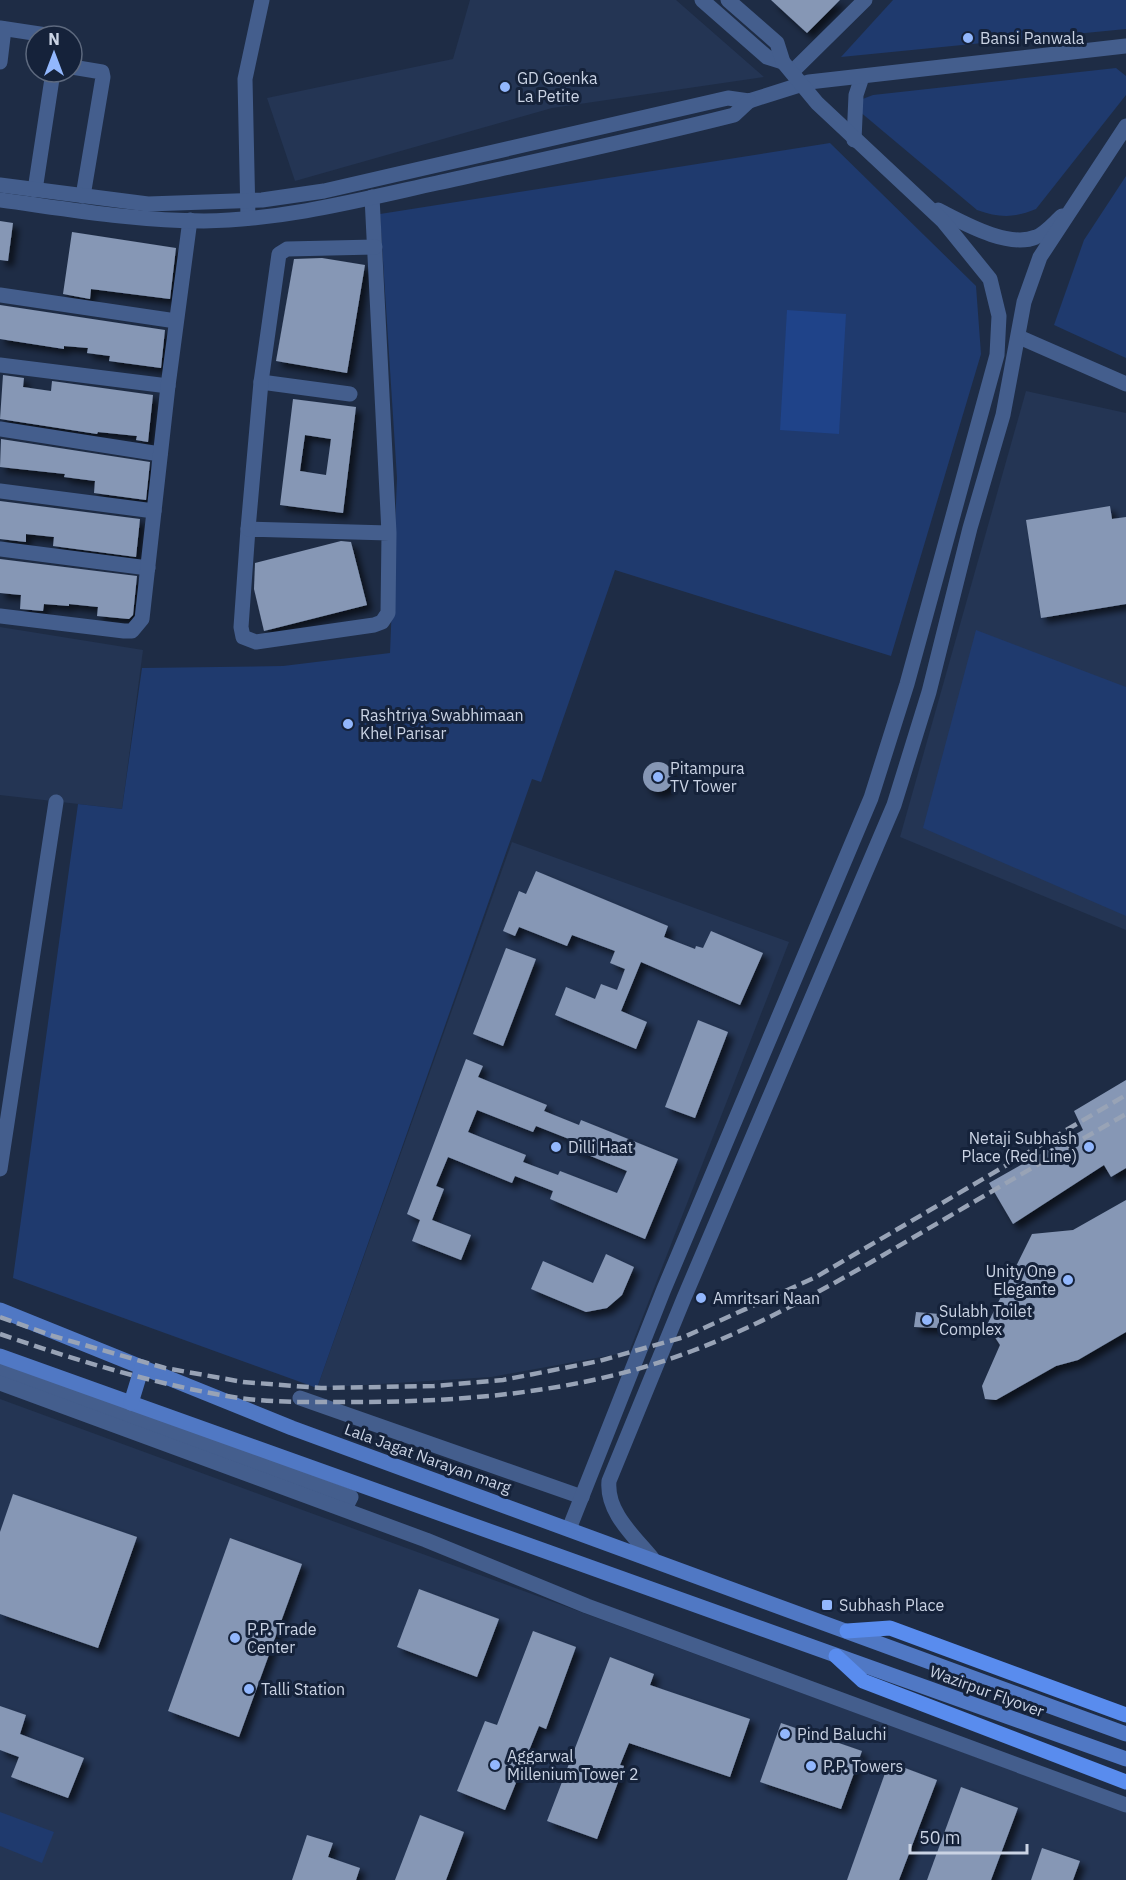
<svg xmlns="http://www.w3.org/2000/svg" width="1126" height="1880" font-family="'IBM Plex Sans',sans-serif">
  <defs>
    <filter id="shadow"><feDropShadow dx="5.5" dy="5.5" stdDeviation="3" flood-color="#0009"/></filter>
  </defs>
  <rect width="100%" height="100%" fill="#1e2c45"/>
  <g fill="#243554">
    <polygon points="470,0 676,0 764,77 552,108 295,181 267,98 453,59"/>
    <polygon points="1026,391 1126,413 1126,930 900,837"/>
    <polygon points="0,627 143,650 122,809 0,795"/>
    <polygon points="512,842 789,942 629,1352 491,1377 317,1388"/>
    <polygon points="0,1399 1126,1812 1126,1880 0,1880"/>
  </g>
  <g fill="#1f3a6e">
    <polygon points="893,0 1126,0 1126,29 841,57"/>
    <path d="M1116,68L1126,76V95L1036,209C1015,218 999,218 977,210L859,111L860,100L873,95Z"/>
    <polygon points="830,143 976,286 981,354 891,656 615,570 541,782 532,779 317,1388 13,1278 78,804 122,809 142,668 283,666 390,653 397,478 380,214"/>
    <polygon points="1126,176 1126,358 1054,325 1084,240"/>
    <polygon points="976,630 1126,687 1126,916 923,828"/>
    <polygon points="0,1812 54,1832 42,1863 0,1846"/>
  </g>
  <polygon fill="#1f4389" points="787,310 846,314 839,434 780,430"/>
  <g fill="#8697b5" fill-rule="evenodd" filter="url(#shadow)">
    <polygon points="771,0 840,0 807,33"/>
    <polygon points="0,221 13,223 8,261 0,260"/>
    <polygon points="72,232 176,248 170,299 91,289 90,299 63,294"/>
    <polygon points="322,258 365,265 347,373 276,361 294,259"/>
    <polygon points="0,305 165,330 161,368 109,361 110,356 87,353 88,348 64,346 64,349 0,339"/>
    <polygon points="3,375 24,378 23,387 51,391 52,381 153,395 148,442 136,440 137,436 98,432 97,434 0,419"/>
    <path d="M293,399L356,407L343,513L280,505ZM305,435L331,439L326,475L300,471Z"/>
    <polygon points="1,439 150,462 146,500 94,493 95,481 64,477 65,474 0,467"/>
    <polygon points="0,501 140,519 136,557 53,546 54,537 26,534 26,542 0,539"/>
    <polygon points="1110,506 1112,519 1126,517 1126,604 1041,618 1026,520"/>
    <polygon points="341,541 351,542 367,605 264,631 254,589 255,563"/>
    <polygon points="0,559 137,576 133,615 129,619 97,616 98,607 69,604 69,606 44,604 43,611 20,609 21,595 0,593"/>
    <circle cx="658" cy="777" r="15"/>
    <polygon points="536,871 668,926 664,937 695,949 696,946 703,948 711,931 763,953 740,1005 641,962 621,1011 647,1022 636,1049 555,1015 566,987 595,999 601,984 617,990 625,969 610,963 615,951 572,935 567,946 519,927 515,936 503,931 519,891 526,894"/>
    <polygon points="506,948 536,959 503,1046 473,1034"/>
    <polygon points="698,1020 728,1032 695,1118 665,1107"/>
    <path d="M466,1059L483,1066L478,1077L547,1105L544,1111L579,1125L581,1120L678,1159L645,1239L550,1199L553,1191L515,1176L512,1183L448,1157L436,1186L444,1189L432,1220L471,1235L461,1260L412,1241L420,1220L407,1214ZM477,1110L533,1132L536,1126L574,1141L571,1148L627,1171L617,1193L560,1171L558,1175L523,1162L526,1155L468,1132Z"/>
    <polygon points="1126,1080 1126,1168 1111,1177 1104,1165 1013,1224 989,1183 1083,1130 1074,1111"/>
    <polygon points="1126,1200 1126,1332 1078,1360 1056,1366 996,1400 985,1399 982,1386 1000,1345 987,1325 1032,1234 1073,1230"/>
    <polygon points="606,1254 634,1267 622,1295 607,1308 586,1312 531,1289 543,1261 593,1283"/>
    <polygon points="916,1312 939,1314 939,1328 914,1327"/>
    <polygon points="13,1494 137,1537 98,1648 0,1614 0,1532"/>
    <polygon points="230,1538 302,1564 239,1737 168,1711"/>
    <polygon points="419,1589 499,1619 477,1677 397,1647"/>
    <polygon points="533,1631 576,1647 546,1729 539,1726 505,1810 457,1791 485,1721 497,1725"/>
    <polygon points="610,1657 654,1674 650,1685 750,1719 730,1777 629,1743 620,1765 624,1766 597,1839 547,1821"/>
    <polygon points="0,1706 26,1715 20,1734 84,1758 68,1798 11,1777 19,1757 0,1750"/>
    <polygon points="781,1723 862,1751 841,1809 760,1782"/>
    <polygon points="889,1762 937,1780 899,1880 847,1880"/>
    <polygon points="961,1787 1018,1808 991,1880 927,1880"/>
    <polygon points="420,1815 464,1832 446,1880 395,1880"/>
    <polygon points="307,1835 333,1843 328,1857 360,1868 356,1880 292,1880"/>
    <polygon points="1042,1848 1080,1861 1073,1880 1031,1880"/>
  </g>
  <g fill="none" stroke-linecap="round" stroke-linejoin="round">
    <g stroke="#445e8d" stroke-width="15">
      <polyline points="0,28 53,36"/>
      <polyline points="0,62 4,29"/>
      <polyline points="72,67 102,72 103,77 83,196"/>
      <polyline points="792,72 865,0"/>
      <polyline points="35,190 53,72"/>
      <polyline points="372,197 389,533 388,613 382,622 374,625 256,642 243,637 241,627 248,529 389,533"/>
      <polyline points="248,218 245,79 262,0"/>
      <polyline points="0,295 176,321"/>
      <polyline points="1019,337 1126,384"/>
      <polyline points="0,365 168,386"/>
      <polyline points="261,382 350,394"/>
      <polyline points="0,429 160,454"/>
      <polyline points="0,491 154,511"/>
      <polyline points="248,529 261,382 279,254 287,249 375,247"/>
      <polyline points="0,549 148,568"/>
      <polyline points="0,616 124,631 132,631 142,619 168,386 190,220"/>
      <polyline points="0,1169 56,802"/>
      <polyline points="0,1368 351,1497 345,1509"/>
      <polyline points="0,1383 426,1540 587,1606 1126,1805"/>
      <polyline points="300,1398 582,1497"/>
    </g>
    <g stroke="#445e8d" stroke-width="15">
      <polyline points="702,0 767,57 783,62"/>
      <polyline points="854,140 856,95 862,77"/>
      <polyline points="0,185 148,204 262,200 324,191 728,98 749,101 809,82 1126,46"/>
      <path d="M0,200C67,209 136,221 204,221C283,220 360,200 437,183C536,161 635,140 734,115L749,101"/>
      <path d="M938,210C962,222 1008,249 1036,237C1045,234 1055,222 1062,216"/>
      <polyline points="569,1529 664,1289 871,798 907,684 997,355 999,316 990,279 943,221 817,103 783,62 777,43 728,0"/>
      <path d="M652,1558C634,1536 606,1512 609,1481L684,1298L894,805L929,692L970,528L1003,415L1024,302L1040,257L1126,126"/>
    </g>
    <g stroke="#5078c4" stroke-width="15">
      <polyline points="0,1310 292,1428 1126,1734"/>
      <polyline points="0,1356 1126,1759"/>
      <polyline points="131,1403 142,1367"/>
    </g>
    <g stroke="#598cee" stroke-width="15">
      <polyline points="847,1631 890,1628 1126,1715"/>
      <polyline points="836,1656 863,1681 1126,1782"/>
    </g>
    <g stroke="#98a3b6" stroke-width="4.5" stroke-dasharray="12 6" stroke-linecap="butt">
      <polyline points="0,1317 53,1336 165,1368 243,1382 321,1388 434,1386 503,1380 599,1361 684,1337 816,1277 1126,1095"/>
      <path d="M0,1334C78,1361 157,1385 239,1398C277,1403 315,1402 353,1402C467,1402 584,1392 692,1351C781,1317 861,1268 943,1220C1004,1184 1065,1149 1126,1114"/>
    </g>
  </g>
  <g fill="#92b7fd" stroke="#15223a" stroke-width="2">
    <circle cx="968" cy="38" r="6"/>
    <circle cx="505" cy="87" r="6"/>
    <circle cx="348" cy="724" r="6"/>
    <circle cx="658" cy="777" r="6"/>
    <circle cx="556" cy="1147" r="6"/>
    <circle cx="1089" cy="1147" r="6"/>
    <circle cx="1068" cy="1280" r="6"/>
    <circle cx="701" cy="1298" r="6"/>
    <circle cx="927" cy="1320" r="6"/>
    <rect x="821" y="1599" width="12" height="12" rx="3"/>
    <circle cx="235" cy="1638" r="6"/>
    <circle cx="249" cy="1689" r="6"/>
    <circle cx="785" cy="1734" r="6"/>
    <circle cx="495" cy="1765" r="6"/>
    <circle cx="811" cy="1766" r="6"/>
  </g>
  <g text-anchor="middle" dominant-baseline="central" stroke-width="6" stroke-linejoin="round" paint-order="stroke">
    <g font-size="16" fill="#cad3e4" stroke="#15223a" text-anchor="start">
      <text x="980" y="38">Bansi Panwala</text>
      <text x="517" y="78">GD Goenka<tspan x="517" dy="18">La Petite</tspan></text>
      <text x="360" y="715">Rashtriya Swabhimaan<tspan x="360" dy="18">Khel Parisar</tspan></text>
      <text x="670" y="768">Pitampura<tspan x="670" dy="18">TV Tower</tspan></text>
      <text x="1077" y="1138" text-anchor="end">Netaji Subhash<tspan x="1077" dy="18">Place (Red Line)</tspan></text>
      <text x="568" y="1147">Dilli Haat</text>
      <text x="1056" y="1271" text-anchor="end">Unity One<tspan x="1056" dy="18">Elegante</tspan></text>
      <text x="713" y="1298">Amritsari Naan</text>
      <text x="939" y="1311">Sulabh Toilet<tspan x="939" dy="18">Complex</tspan></text>
      <text x="839" y="1605">Subhash Place</text>
      <text x="247" y="1629">P.P. Trade<tspan x="247" dy="18">Center</tspan></text>
      <text x="261" y="1689">Talli Station</text>
      <text x="797" y="1734">Pind Baluchi</text>
      <text x="507" y="1756">Aggarwal<tspan x="507" dy="18">Millenium Tower 2</tspan></text>
      <text x="823" y="1766">P.P. Towers</text>
    </g>
    <g font-size="16" fill="#cad3e4" stroke="#15223a">
      <text transform="translate(428 1458) rotate(20)">Lala Jagat Narayan marg</text>
      <text transform="translate(987 1691) rotate(20)">Wazirpur Flyover</text>
    </g>
  </g>
  <g transform="translate(54 54)"><circle r="28" fill="#15223a" stroke="#5d697e" stroke-width="1.5"/>
  <path d="M0-4.5L10 22L0 15L-10 22Z" fill="#92b7fd"/>
  <text y="-9" font-size="16" font-weight="bold" text-anchor="middle" fill="#cad3e4">N</text>
  </g>
  <path d="M910 1844v9h117v-9" fill="none" stroke="#cad3e4" stroke-width="3"/>
  <text x="919" y="1844" font-size="18" fill="#cad3e4" stroke="#15223a" stroke-width="4.5" paint-order="stroke">50 m</text>
</svg>
